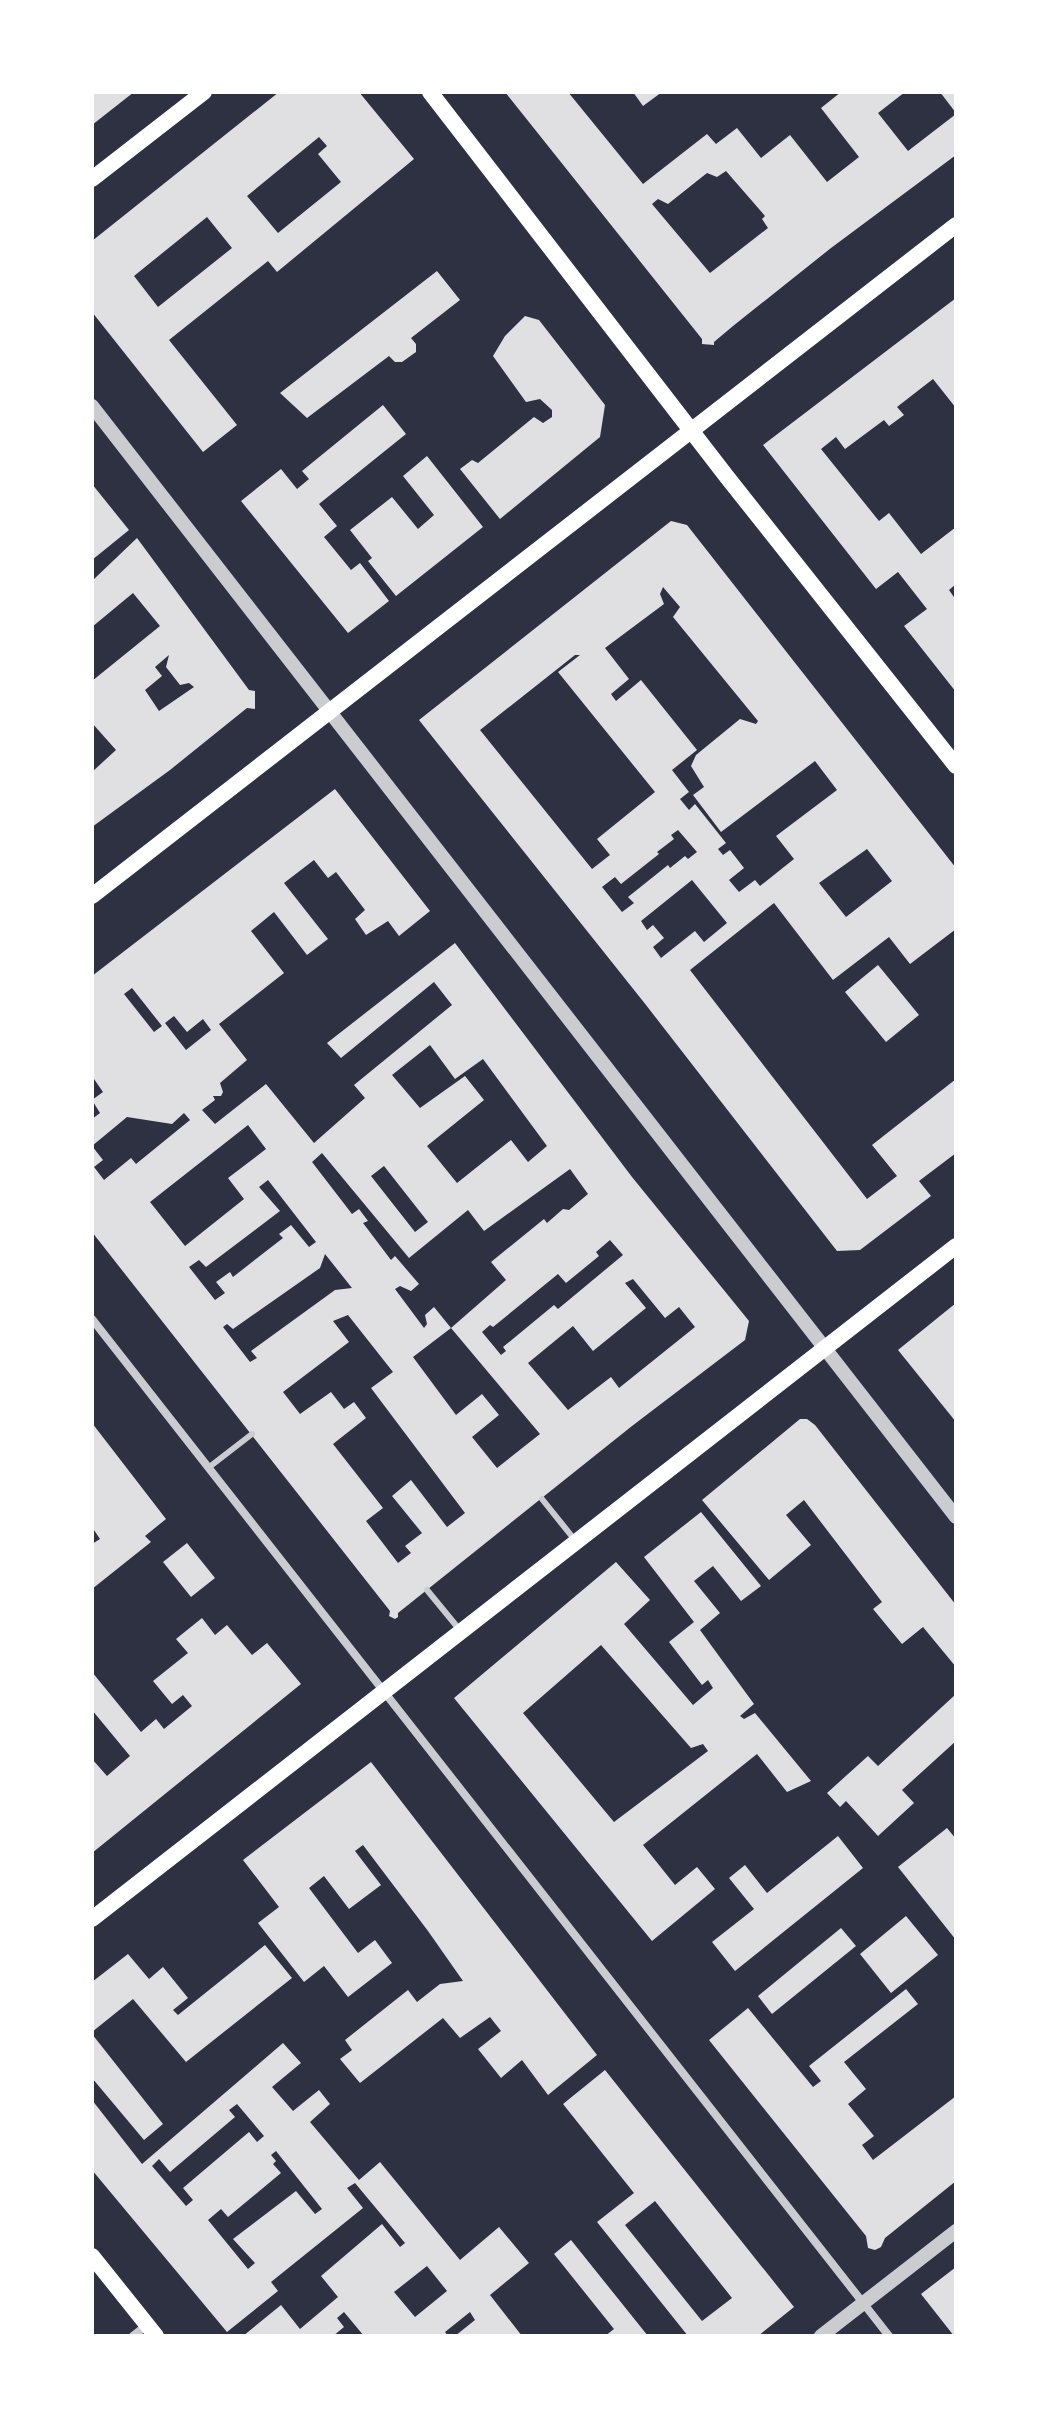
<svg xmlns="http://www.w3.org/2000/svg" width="1048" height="2428" font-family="'Fira Sans',sans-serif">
  <rect width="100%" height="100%" fill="#2d3142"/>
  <g fill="#e0e0e3" fill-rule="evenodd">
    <polygon points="92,92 134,92 92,125"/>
    <path d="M279,92H359L414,159L277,272L268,261L169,340L237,425L203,452L92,312V241ZM319,137L327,146L318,154L341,182L278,233L247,196ZM207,217L232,248L158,307L134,276Z"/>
    <path d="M505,92H568L643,184L707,134L716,144L737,128L761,158L790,135L827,182L859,157L821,108L841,92H905L878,113L908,151L956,114V155L831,248L733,326L714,342V345L702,344V339ZM726,171L765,216L762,219L768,228L710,273L652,204L658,199L668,204L707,173L717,177Z"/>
    <polygon points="633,92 662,92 643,106"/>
    <polygon points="940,92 956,92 956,113"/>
    <polygon points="437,271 460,300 411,338 416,344 416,352 402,362 395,362 389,356 307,418 280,393"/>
    <polygon points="956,298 956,408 933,379 897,407 904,415 889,426 884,420 845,449 836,437 821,449 879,521 889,513 921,554 956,527 956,584 949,590 956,600 956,692 904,626 927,609 923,604 898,572 876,589 763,445"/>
    <polygon points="525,316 539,320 605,405 600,437 500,519 460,469 472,460 478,463 534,417 543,423 552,417 552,410 540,399 526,402 493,356 505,336"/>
    <polygon points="383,405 406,434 319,504 337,526 324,537 351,570 360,563 389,601 348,633 241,501 281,469 297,489 309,479 302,471"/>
    <polygon points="427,456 483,527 396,596 368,561 372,558 350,530 392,497 418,529 434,515 403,476"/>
    <polygon points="92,484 129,530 92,560"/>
    <path d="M671,521L687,525L956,868V929L910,964L889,937L833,980L774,903L690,970L867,1199L897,1176L872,1145L956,1079V1153L919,1181L931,1196L860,1250L837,1251L646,1005L419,720ZM663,587L680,607L673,617L758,721L756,724L740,719L696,755L691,766L704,787L693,795L721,832L815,761L837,790L776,836L794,859L760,886L755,880L739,892L729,880L744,868L730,850L723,855L718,849L726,843L695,804L689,810L680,799L689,792L672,770L697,750L641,680L616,701L611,694L629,679L605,648L664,604L660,594ZM575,655H580L558,672L655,792L597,839L610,855L592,869L480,730ZM678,830L697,852L688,859L685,856L670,868L668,865L628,897L634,903L622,912L602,887L615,877L621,884L659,854L657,852L674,839L671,835ZM867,849L892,881L846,917L819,883ZM692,880L727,923L704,942L695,931L661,958L653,947L664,938L653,925L647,930L641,921Z"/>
    <path d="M137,538L249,690L255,691V709L247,708L170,770L92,827V772L116,750L92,723V681L160,626L133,593L92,627V581ZM169,655L166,667L180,685L189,683L194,687L159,711L145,690L162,676L155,667Z"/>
    <path d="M335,789L430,911L399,936L388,921L366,935L355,919L365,910L336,872L328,878L314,860L284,883L328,939L307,955L274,912L251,931L284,973L219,1024L247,1060L220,1083L223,1092L221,1096H213L215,1100L202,1110L215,1124L266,1084L314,1143L365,1098L354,1085L452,1005L434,982L341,1058L327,1043L455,943L632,1177L749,1321L745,1340L632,1426L398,1613V1617L395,1619L389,1616L390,1611L92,1232V1146L103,1160L94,1167L104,1180L131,1158L136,1164L190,1120L184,1113L172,1124L127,1117L92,1146V1119L100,1113L92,1100L103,1092L94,1079L92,1081V976ZM132,988L162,1026L154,1032L124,994ZM174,1016L187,1032L203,1019L211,1030L186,1050L165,1023ZM430,1045L455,1079L483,1059L547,1146L528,1162L511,1140L457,1183L427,1146L484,1100L465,1076L420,1108L392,1075ZM248,1125L266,1149L228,1178L244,1199L185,1246L150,1202ZM322,1153L409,1258L468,1210L484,1231L570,1169L588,1194L569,1210L563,1209L547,1223L544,1219L491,1262L506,1280L451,1328L540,1434L497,1468L472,1437L499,1415L482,1394L456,1415L413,1357L451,1328L434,1307L425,1315L427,1324L424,1328L395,1289L400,1286L411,1291L419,1284L395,1256L391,1260L363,1223L368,1221L359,1209L352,1214L312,1162ZM384,1166L428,1222L415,1232L371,1176ZM268,1180L316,1242L309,1247L291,1225L279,1234L283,1238L233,1277L230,1272L216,1282L225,1293L215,1300L189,1267L199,1260L206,1267L280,1211L259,1187ZM610,1240L623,1255L558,1309L554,1305L503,1347L506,1351L501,1355L482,1332L490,1325L493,1327L558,1274L566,1283L599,1256L596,1252ZM325,1254L352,1288L335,1290L251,1351L257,1358L250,1362L223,1327L227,1324L233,1329L320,1268ZM633,1279L665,1318L679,1307L695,1327L619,1388L611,1377L568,1410L528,1363L573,1326L593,1351L646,1308L625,1283ZM348,1315L393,1372L371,1388L465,1513L447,1527L411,1480L392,1496L422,1533L405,1546L411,1553L398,1563L366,1521L383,1508L333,1444L366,1418L354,1402L344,1409L331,1392L300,1414L283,1392L349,1342L333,1321Z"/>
    <polygon points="878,965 919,1015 886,1042 845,992"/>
    <polygon points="956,1303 956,1422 898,1350"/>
    <polygon points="800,1419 807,1419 815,1425 956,1605 956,1667 923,1627 902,1644 873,1609 882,1602 804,1500 786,1515 811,1545 769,1580 702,1500"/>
    <polygon points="92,1423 166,1519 145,1536 151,1542 92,1589 92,1544 100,1539 92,1527"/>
    <path d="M701,1512L761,1586L741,1601L713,1566L694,1581L720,1613L700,1630L754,1704L740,1716L744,1719L755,1713L811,1781L787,1792L757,1754L643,1845L675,1885L697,1867L715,1889L652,1941L454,1698L616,1562L650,1600L624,1624L693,1705L713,1688L708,1680L702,1685L669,1642L694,1622L644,1557ZM601,1645L691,1748L703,1744L708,1751L614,1822L523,1713Z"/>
    <polygon points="187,1543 215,1578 191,1597 163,1562"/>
    <polygon points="202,1618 215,1635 227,1625 252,1655 267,1643 301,1684 92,1853 92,1759 107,1776 130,1756 92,1710 92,1672 141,1732 156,1719 164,1729 192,1706 183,1695 172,1704 153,1681 188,1653 176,1639"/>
    <polygon points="956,1694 956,1741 902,1790 914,1803 878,1836 846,1801 840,1807 827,1793 868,1756 878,1766"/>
    <polygon points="371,1762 597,2055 548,2095 522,2060 501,2078 478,2049 501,2031 490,2017 460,2038 443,2018 360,2083 340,2059 352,2050 345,2040 408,1990 417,2002 440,1984 463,1981 428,1931 363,1845 355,1851 381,1885 349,1909 324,1876 309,1888 358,1953 375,1940 392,1963 348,1997 324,1966 304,1982 258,1923 279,1907 243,1860"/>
    <polygon points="947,1828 956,1839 956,1940 898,1867"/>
    <polygon points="838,1836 863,1868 735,1971 712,1942 754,1909 729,1878 745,1865 767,1893"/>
    <polygon points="906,1916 938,1955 891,1993 860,1954"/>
    <polygon points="841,1928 856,1946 772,2014 758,1996"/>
    <polygon points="265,1945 292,1978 186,2062 133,1999 92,2032 92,1982 128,1954 149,1979 163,1967 188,1998 173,2010 178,2015"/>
    <polygon points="906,1989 918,2004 844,2062 866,2089 848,2104 874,2136 862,2145 873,2160 956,2096 956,2181 885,2238 881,2247 875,2250 868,2248 866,2236 709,2040 748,2008 813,2087 821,2081 809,2066"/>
    <polygon points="92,2034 163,2124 144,2140 92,2078"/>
    <path d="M283,2043L301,2063L272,2087L293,2111L319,2090L330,2104L310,2122L359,2180L380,2162L460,2260L499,2227L529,2263L490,2295L522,2336H455L475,2320L470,2312L445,2332L448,2336H364L344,2312L337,2318L344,2327L333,2336H243L281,2305L300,2329L338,2297L321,2276L382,2224L400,2247L405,2243L355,2183L347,2188L363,2208L271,2282L278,2291L227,2332L92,2170V2100L142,2164ZM237,2104L264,2136L257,2142L249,2132L183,2188L193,2200L186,2206L152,2166L159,2159L170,2172L235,2117L229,2110ZM276,2151L322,2209L315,2214L296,2191L233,2239L255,2263L248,2269L208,2220L221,2209L228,2217L281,2173L273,2164L276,2161L271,2155ZM427,2266L447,2291L415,2317L394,2292Z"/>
    <path d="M605,2070L794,2307L758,2336H688L597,2222L634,2193L563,2104ZM655,2201L732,2298L702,2321L625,2225Z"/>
    <polygon points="571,2240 648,2336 605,2336 614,2329 554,2254"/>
    <polygon points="956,2267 956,2336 954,2336 921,2294"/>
  </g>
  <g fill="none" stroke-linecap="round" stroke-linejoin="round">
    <g stroke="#caccd0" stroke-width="6">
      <polyline points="208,1468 252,1434"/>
      <polyline points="542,1499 574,1539"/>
      <polyline points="427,1590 459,1629"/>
    </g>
    <g stroke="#caccd0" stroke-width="8">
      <polyline points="92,1319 889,2336"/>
      <polyline points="133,2336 147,2325"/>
    </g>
    <g stroke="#caccd0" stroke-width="14">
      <polyline points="92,406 956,1517"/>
      <polyline points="821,2336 956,2231"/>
    </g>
    <g stroke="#fff" stroke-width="16">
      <polyline points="430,92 727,477 956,766"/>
      <polyline points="92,179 204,92"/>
      <polyline points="92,896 956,225"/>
      <polyline points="92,1919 956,1246"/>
      <polyline points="92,2256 156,2336"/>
    </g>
  </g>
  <rect width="1048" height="2428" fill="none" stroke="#ffffff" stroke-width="188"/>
</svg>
